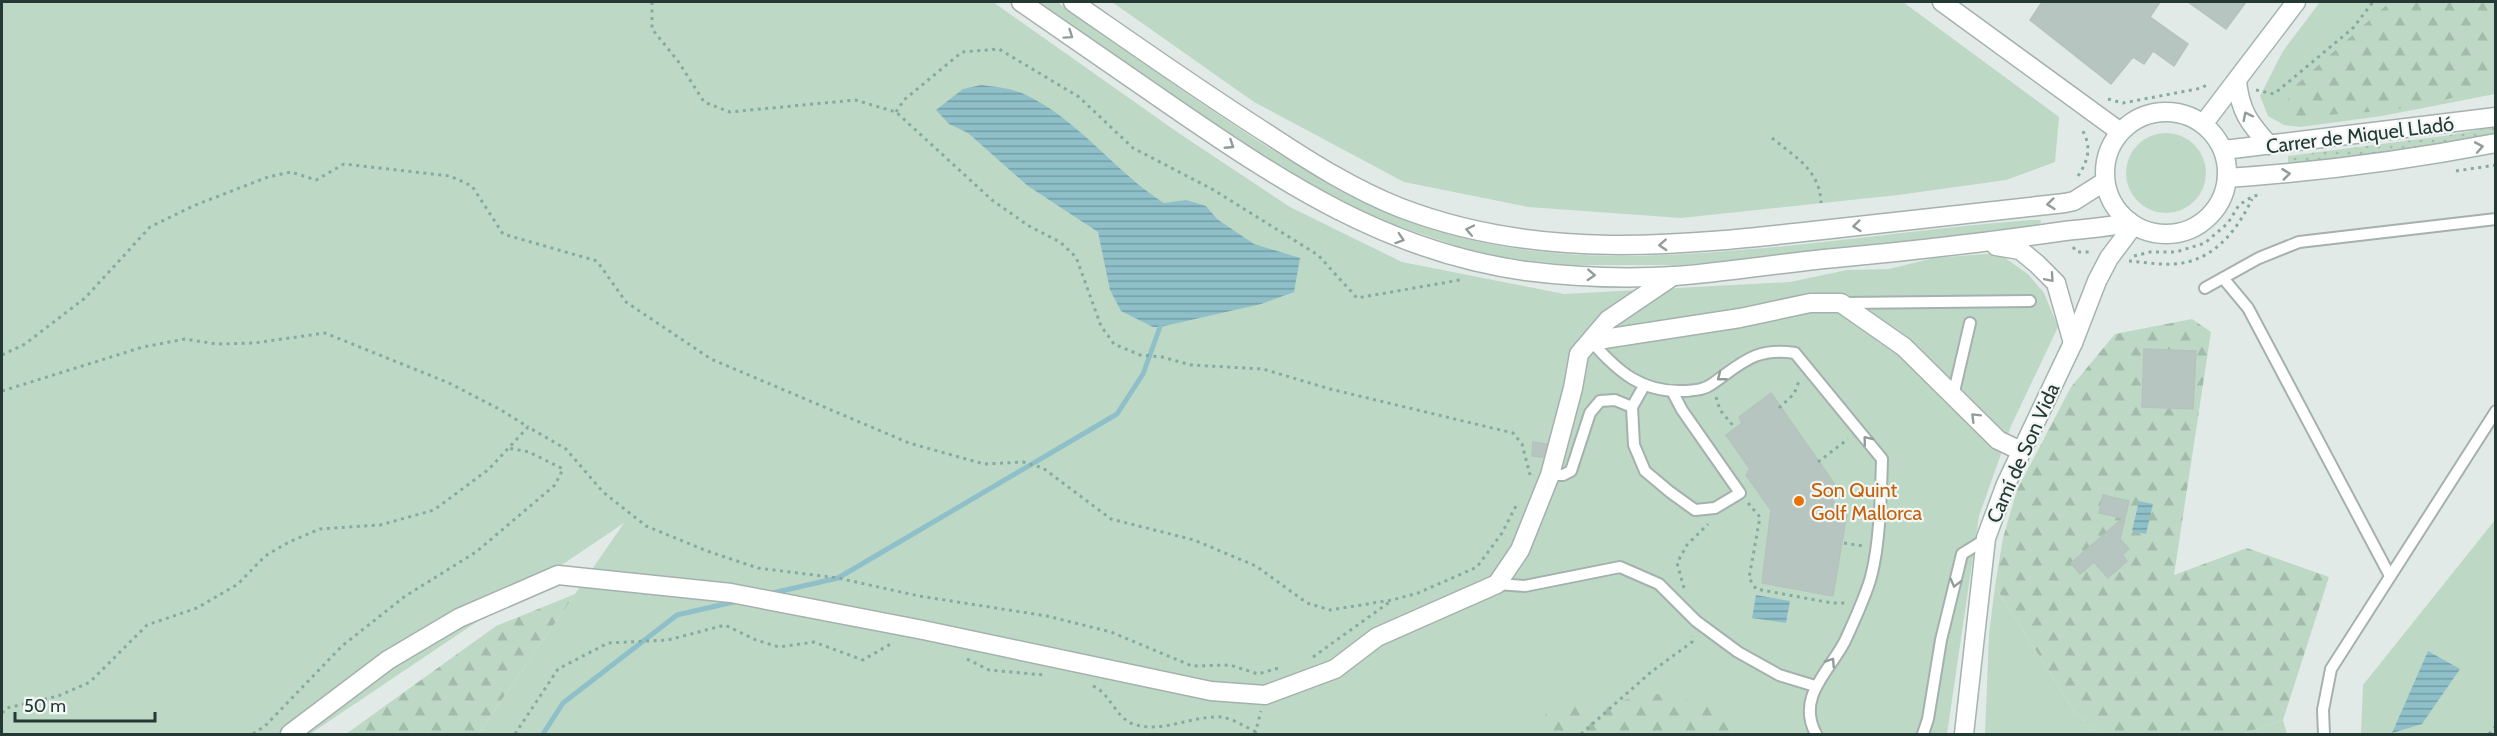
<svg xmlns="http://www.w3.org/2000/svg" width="2497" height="736" font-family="Cabin,sans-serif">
  <defs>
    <pattern id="forest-firs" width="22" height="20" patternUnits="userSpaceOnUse" patternTransform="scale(1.5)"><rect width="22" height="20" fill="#bdd9c5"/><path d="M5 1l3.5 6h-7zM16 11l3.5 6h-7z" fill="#a2bbaa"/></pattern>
    <pattern id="garden-dots" width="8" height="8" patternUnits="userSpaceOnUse" patternTransform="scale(1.5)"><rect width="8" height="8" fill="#bdd9c5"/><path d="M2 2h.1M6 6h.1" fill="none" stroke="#a2bbaa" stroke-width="1.8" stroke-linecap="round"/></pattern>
    <pattern id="water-rules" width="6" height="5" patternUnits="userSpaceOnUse" patternTransform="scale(1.5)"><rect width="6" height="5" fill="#8fc0ca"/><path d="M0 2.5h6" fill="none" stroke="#759da5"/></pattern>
  </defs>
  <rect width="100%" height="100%" fill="#e2eae7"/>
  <g fill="#bdd9c5">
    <polygon points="2,2 993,2 1180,134 1290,207 1402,262 1564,294 1790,282 1847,270 1889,269 1934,258 1998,253 2028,274 2044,293 2058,327 2011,426 1979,516 1947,734 478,734 624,523 310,734 2,734"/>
    <path d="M1039,2H1057C1130,52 1202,106 1277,153C1311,174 1345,195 1383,211C1507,265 1633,260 1764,248C1853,240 1941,227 2030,220H2041L2040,226L1817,253L1682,265H1573L1486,256L1386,222L1318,190L1246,147Z"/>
    <polygon points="1112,2 1903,2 2059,117 2055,162 2006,180 1898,195 1681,218 1528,207 1404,182 1254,102"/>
    <polygon points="2320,2 2495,2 2495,94 2382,116 2300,127 2284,125 2268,116 2260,96 2283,51"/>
    <circle cx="2166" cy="173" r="40"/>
    <polygon points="2495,520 2495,734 2361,734 2363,685"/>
    <polygon points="1995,586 2074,711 2099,734 1985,734 1989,634"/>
    <polygon points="2283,720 2287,734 2242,734"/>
  </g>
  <g fill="url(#forest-firs)">
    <path d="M2390,2H2495V74C2488,79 2480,86 2472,90C2424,113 2345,113 2292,117L2287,93Z"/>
    <polygon points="2192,319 2211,332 2174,575 2247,548 2329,577 2283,720 2242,734 2099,734 2074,711 1995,586 2003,538 2017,490 2071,387 2115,334"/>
    <polygon points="575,594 478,734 346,734 496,626"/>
    <polygon points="1647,692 1690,701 1738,717 1748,734 1539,734 1550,701 1606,707"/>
  </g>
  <polygon fill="url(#garden-dots)" points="2495,127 2495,137 2435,147 2288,165 2288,156 2444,136"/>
  <g fill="url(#water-rules)">
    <path d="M981,85C997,87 1012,88 1026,95C1079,120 1115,172 1164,203L1186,200L1206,206L1217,219L1254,244L1300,258L1294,292L1261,304L1160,327H1153L1121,311L1110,290L1098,232L1028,186L968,133L949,124L936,110L963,89Z"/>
    <polygon points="2139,501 2153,504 2146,534 2132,531"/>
    <polygon points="1756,595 1790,601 1786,623 1752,618"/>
    <polygon points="2428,651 2460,669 2422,724 2392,733"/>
  </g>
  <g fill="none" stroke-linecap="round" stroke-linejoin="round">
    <g stroke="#8fc0ca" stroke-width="5">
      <polyline points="768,594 838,578 1117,414 1143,374 1160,327"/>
      <polyline points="543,734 563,703 677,615 738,601"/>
    </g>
  </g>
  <g fill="#b7c5c0" stroke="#b5c3bd" stroke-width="1.5">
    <polygon points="2042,2 2160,2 2150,17 2188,44 2174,66 2153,51 2144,64 2133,57 2111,84 2030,20"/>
    <polygon points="2188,2 2246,2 2226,29"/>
    <polygon points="2144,349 2196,351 2193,409 2142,407"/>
    <polygon points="1771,393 1836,486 1827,492 1840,510 1847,513 1833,596 1762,583 1771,510 1746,475 1750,469 1726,435 1742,423 1739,417"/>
    <polygon points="1533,442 1547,444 1543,457 1532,456"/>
    <polygon points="2103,495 2129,501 2120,539 2129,549 2122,555 2127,561 2108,578 2094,562 2080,574 2071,563 2123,518 2099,513"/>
  </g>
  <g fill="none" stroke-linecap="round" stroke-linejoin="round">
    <g stroke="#a5b1ae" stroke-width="14">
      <g id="lane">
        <polyline points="2223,278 2248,308 2390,576"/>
        <polyline points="2205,288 2259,258 2299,242 2496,219"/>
        <polyline points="1845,303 2030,301"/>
        <path d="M1591,341C1618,372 1642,393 1685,391C1695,390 1704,390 1712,384C1742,363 1755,347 1795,353L1882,459C1881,494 1880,543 1871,577C1865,598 1854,621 1845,641C1829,672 1796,697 1816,734"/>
        <polyline points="1644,386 1632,407 1634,445 1645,471 1670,492 1695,510 1715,508 1740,493 1682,410 1672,391"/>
        <polyline points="1953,396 1970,323"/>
        <polyline points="1550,475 1563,475 1571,471 1590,413 1600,401 1615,400 1632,407"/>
        <polyline points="1497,584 1525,586 1620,567 1659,584 1696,621 1738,652 1779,675 1815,686"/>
        <polyline points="1923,734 1928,719 1941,640 1962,554 1986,539"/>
        <polyline points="2324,734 2323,710 2331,669 2496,411"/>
      </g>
    </g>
    <g stroke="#a5b1ae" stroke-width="21">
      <g id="street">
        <path d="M1021,2C1072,37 1122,72 1173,107C1285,184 1388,252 1526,271C1574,277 1626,279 1675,276C1728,272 1781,263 1835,258C1912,251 1988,242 2065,231C2087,228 2108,228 2130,222"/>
        <path d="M1073,2C1138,47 1203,93 1271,136C1312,163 1355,190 1401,208C1539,261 1679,246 1822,230C1903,221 1984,212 2065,203L2074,201L2104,182"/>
        <polyline points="1942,2 2119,131"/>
        <path d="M2237,81C2240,111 2249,123 2269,145"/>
        <polyline points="2224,150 2496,117"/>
        <path d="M2227,178C2317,172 2407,160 2496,143"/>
        <polyline points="1996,246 2020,250 2037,264 2056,283 2073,343"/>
        <polyline points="1591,341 1740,318 1810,303 1841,303 1904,347 1998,440 2021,451"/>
        <polyline points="290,734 388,660 459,618 558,575 731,593 923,630 1211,691 1265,695 1335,669 1377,637 1497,584 1520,550 1550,475 1573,388 1579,354 1608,320 1673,276"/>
      </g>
    </g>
    <g stroke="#a2b5ae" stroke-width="21">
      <g id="secondary">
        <circle cx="2166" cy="173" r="61"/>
        <polyline points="2204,123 2296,2"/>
        <polyline points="1964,734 1986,538 2006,484 2073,343 2097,281 2109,258 2133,226"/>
      </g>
    </g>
    <g stroke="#85aba0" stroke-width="3" stroke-dasharray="3 4.5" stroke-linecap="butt">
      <polyline points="652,2 652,29 678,61 704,102 730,112 855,100 896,112 992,200 1029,226 1060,242 1076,257 1101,326 1114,344 1140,355 1162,357 1191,365 1263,369 1330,389 1513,433 1522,444 1530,475"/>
      <polyline points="2256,90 2274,94 2353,28 2373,2"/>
      <polyline points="2108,99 2123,103 2202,88 2209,83"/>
      <polyline points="896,112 904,100 962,52 999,49 1079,97 1133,148 1212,189 1318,255 1357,298 1460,280"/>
      <path d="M1772,138C1795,157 1820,170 1821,203"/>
      <polyline points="2456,171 2496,165"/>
      <path d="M2078,176C2089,160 2092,145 2081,128"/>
      <polyline points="2073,247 2077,252 2091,252"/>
      <polyline points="2134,256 2150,252 2176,252 2205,243 2228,223 2239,205 2253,196 2262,195"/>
      <path d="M2129,261C2143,262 2158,265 2172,264C2212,263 2237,231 2252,199"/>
      <polyline points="2,355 25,344 85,298 150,227 193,206 268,177 291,172 316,180 344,164 450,176 472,186 503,234 597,261 626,302 711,359 909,443 984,464 1023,462 1043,468 1111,519 1194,540 1256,566 1307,603 1330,610 1392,600 1418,593 1477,567 1502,533 1518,502"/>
      <polyline points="2,391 143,347 185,339 216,344 254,343 325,333 449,383 501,410 528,427"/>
      <polyline points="1716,397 1720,410 1735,428"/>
      <polyline points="1779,408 1794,394 1799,381"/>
      <polyline points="1818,462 1848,439"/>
      <polyline points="1748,503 1760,517 1749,578 1756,589 1832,603 1846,603"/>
      <polyline points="1844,543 1863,546"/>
      <polyline points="1684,588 1677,563 1687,545 1708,524"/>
      <polyline points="1313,657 1391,601"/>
      <polyline points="967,659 989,670 1044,675"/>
      <path d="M1093,686C1110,693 1115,717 1133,724C1161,734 1193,715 1222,717C1233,719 1246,727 1256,732"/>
      <polyline points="2,713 7,708 58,696 90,682 147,625 197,608 238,584 265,556 289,542 320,529 380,525 434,510 489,469 528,427 566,449 603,492 646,526 707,551 758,568 838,578 919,596 1047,616 1111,632 1192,666 1230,665 1258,674 1282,667"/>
      <polyline points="253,734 265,726 342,646 404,597 476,552 555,485 563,469 529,452 508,448"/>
      <polyline points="515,734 558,669 608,643 668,640 725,625 756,640 779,647 814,642 863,660 894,642"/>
      <polyline points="1255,734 1261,711"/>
      <polyline points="1581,734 1651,672 1692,642 1692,636"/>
      <polyline points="2489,734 2496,726"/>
    </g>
    <use href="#lane" stroke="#fff" stroke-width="10"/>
    <use href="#street" stroke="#fff" stroke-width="18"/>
    <use href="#secondary" stroke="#fff" stroke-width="18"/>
  </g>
  <defs><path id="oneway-chevron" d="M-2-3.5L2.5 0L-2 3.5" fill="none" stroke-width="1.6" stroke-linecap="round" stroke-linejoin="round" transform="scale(1.5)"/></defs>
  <g stroke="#929c9a">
    <use href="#oneway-chevron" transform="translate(1069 35) rotate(35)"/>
    <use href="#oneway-chevron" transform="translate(2247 116) rotate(-117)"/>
    <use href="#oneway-chevron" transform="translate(1230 145) rotate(33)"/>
    <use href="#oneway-chevron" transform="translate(2479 147) rotate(-10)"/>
    <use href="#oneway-chevron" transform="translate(2286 174) rotate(-7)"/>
    <use href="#oneway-chevron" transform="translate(2051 204) rotate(174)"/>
    <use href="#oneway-chevron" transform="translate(1857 226) rotate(174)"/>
    <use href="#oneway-chevron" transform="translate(1470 230) rotate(-168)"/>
    <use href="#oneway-chevron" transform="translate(1400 239) rotate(18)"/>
    <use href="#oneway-chevron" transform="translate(1663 245) rotate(177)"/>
    <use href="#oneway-chevron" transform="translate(1591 275) rotate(3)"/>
    <use href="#oneway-chevron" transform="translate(2050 278) rotate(49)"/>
    <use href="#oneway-chevron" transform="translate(1721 377) rotate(142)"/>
    <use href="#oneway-chevron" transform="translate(1975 417) rotate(-135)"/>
    <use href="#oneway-chevron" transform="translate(1867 440) rotate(-129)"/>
    <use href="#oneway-chevron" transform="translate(1955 583) rotate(104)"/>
    <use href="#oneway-chevron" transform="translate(1831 662) rotate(-57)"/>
  </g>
  <circle fill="#e8710a" stroke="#f2f7f5" stroke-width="2" cx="1799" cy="501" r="6"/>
  <g text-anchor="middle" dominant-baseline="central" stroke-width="4.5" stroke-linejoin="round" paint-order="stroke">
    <g font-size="20" fill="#243934" stroke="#f2f7f5">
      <text transform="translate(2360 135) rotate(-7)">Carrer de Miquel Lladó</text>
      <text transform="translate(2023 453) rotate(-66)">Camí de Son Vida</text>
    </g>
    <g font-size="20" fill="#c56008" stroke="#f2f7f5" text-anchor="start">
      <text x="1811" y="490">Son Quint<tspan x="1811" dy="23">Golf Mallorca</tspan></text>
    </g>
  </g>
  <rect width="2497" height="736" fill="none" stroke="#243934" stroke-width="6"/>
  <path d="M15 712v9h140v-9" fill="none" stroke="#243934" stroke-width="3"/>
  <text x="24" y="712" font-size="18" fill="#243934" stroke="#f2f7f5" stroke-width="4.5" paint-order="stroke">50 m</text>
</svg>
